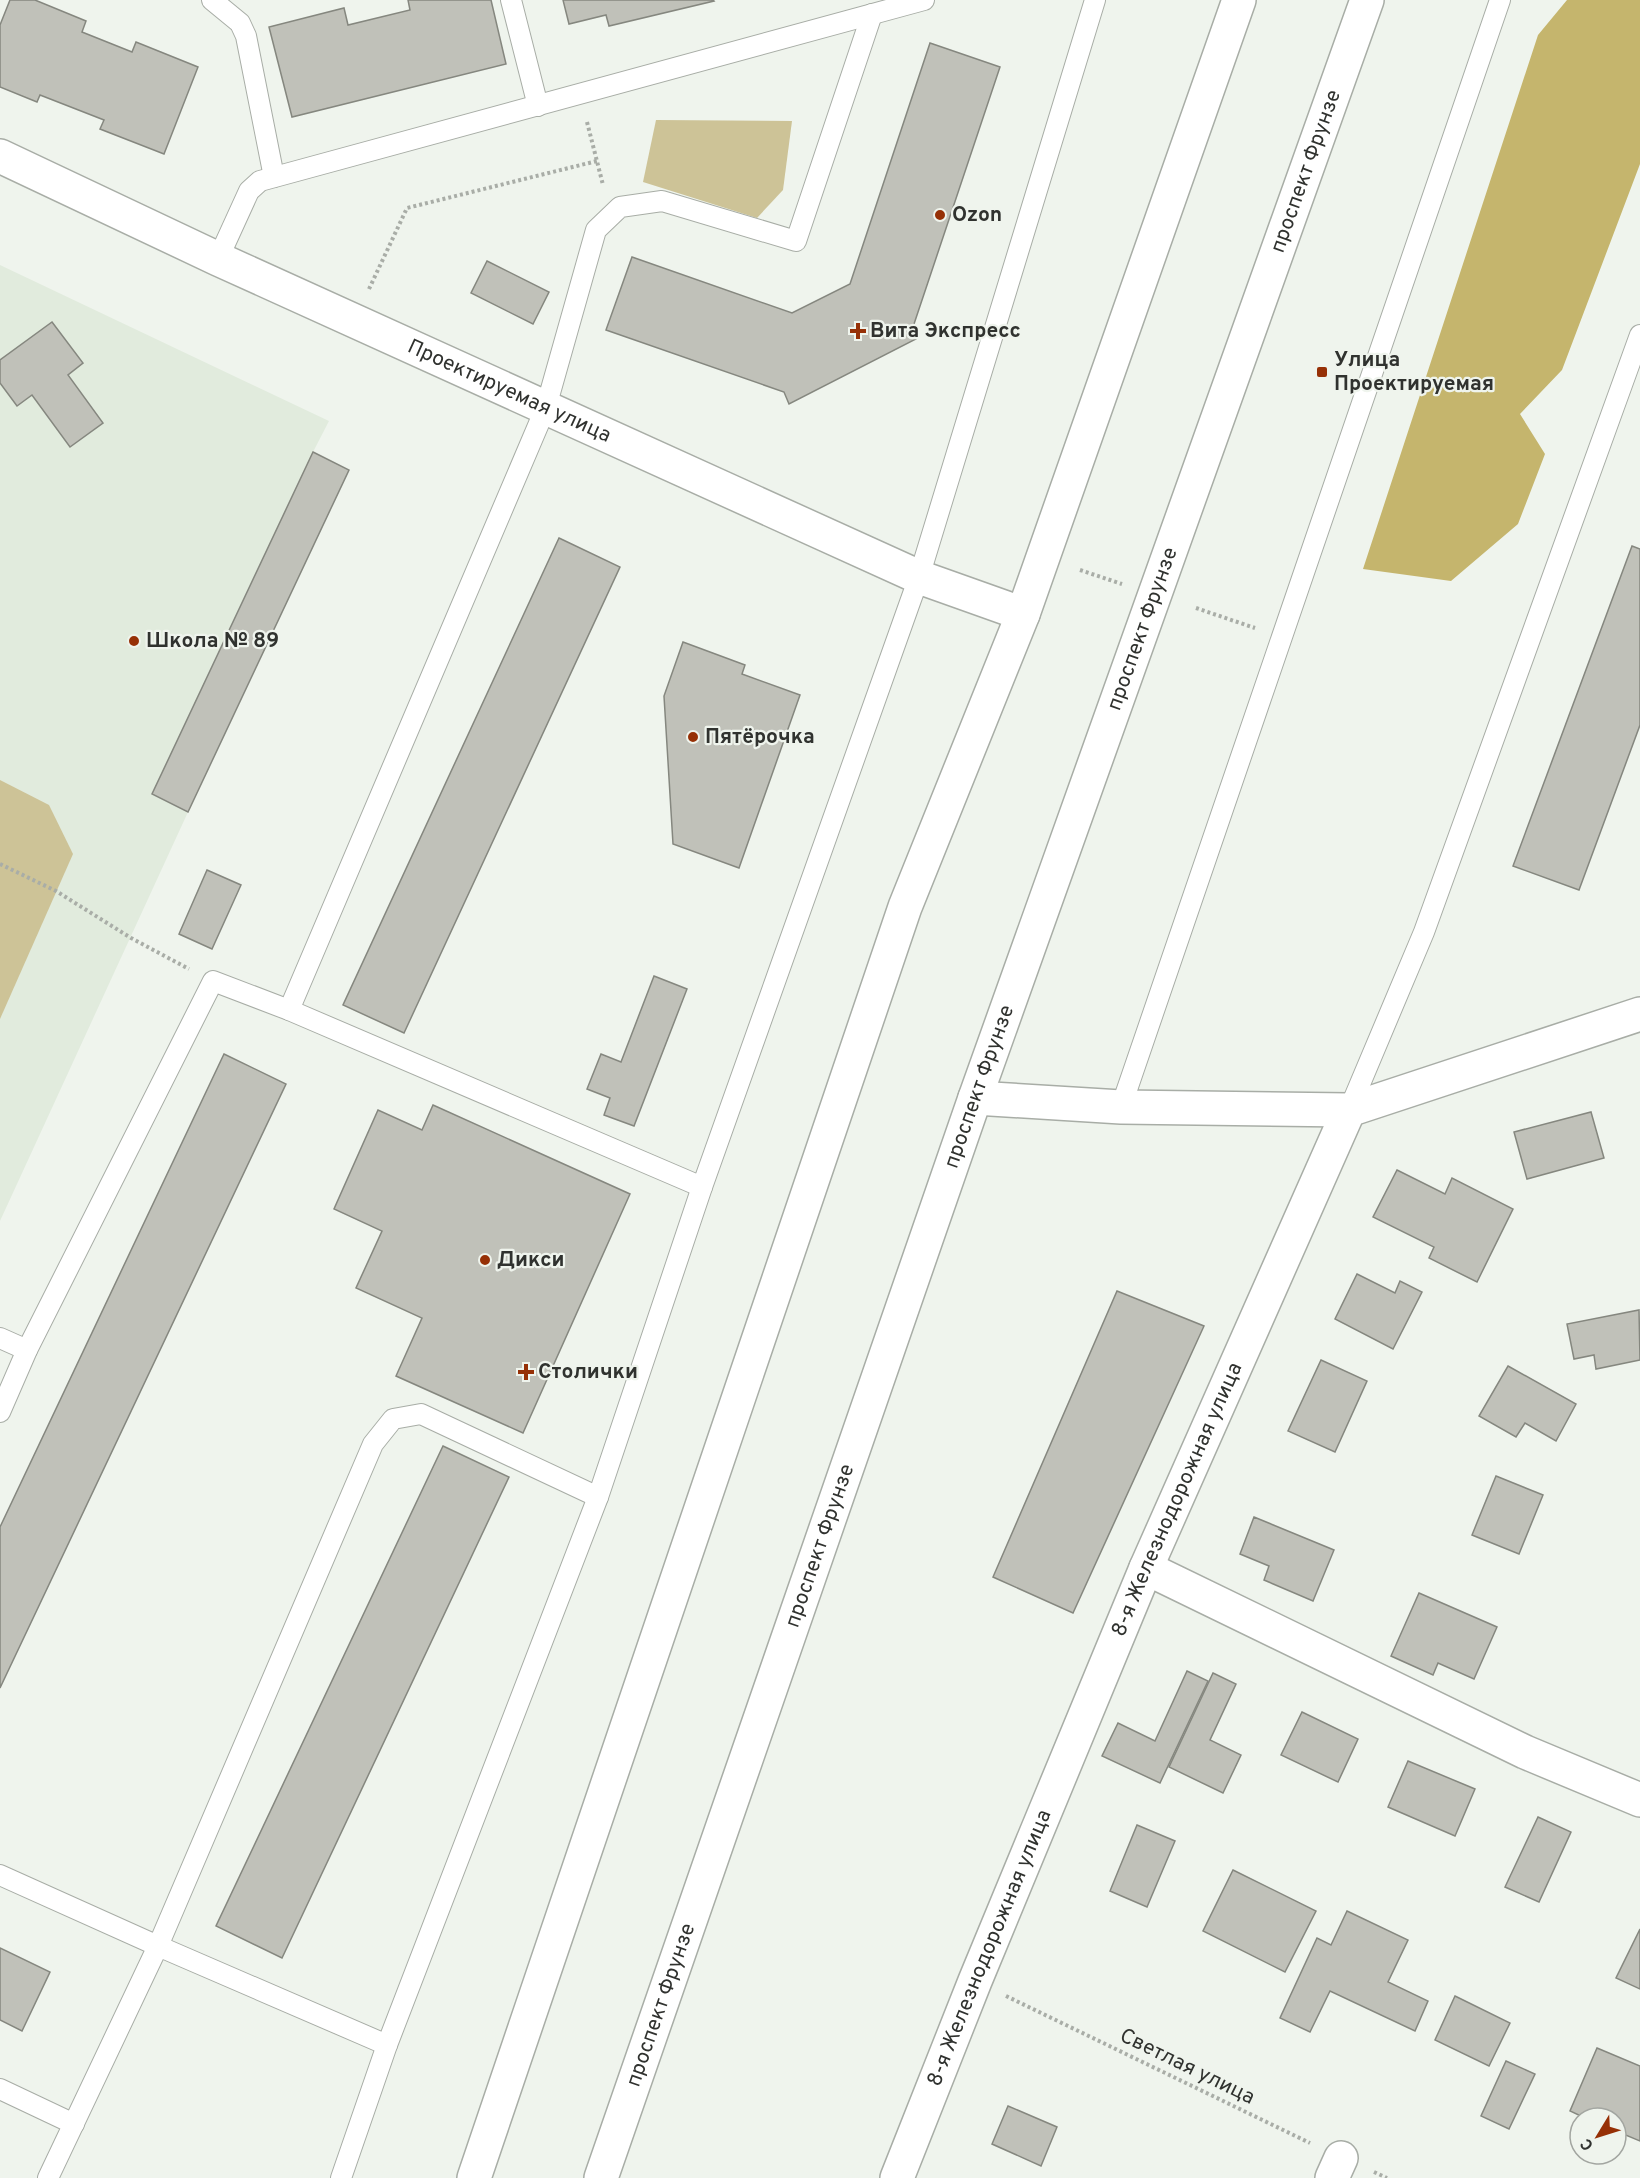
<svg xmlns="http://www.w3.org/2000/svg" width="1640" height="2178" font-family="Overpass,sans-serif">
  <rect width="100%" height="100%" fill="#eff4ed"/>
  <polygon fill="#e1ebdd" points="0,265 329,421 313,452 349,470 188,812 0,1221"/>
  <g fill="#cdc397">
    <polygon points="656,120 792,121 783,190 757,218 643,182"/>
    <polygon points="0,780 49,805 73,854 0,1019"/>
  </g>
  <polygon fill="#c5b56d" points="1567,0 1640,0 1640,164 1562,370 1520,414 1545,454 1518,524 1451,581 1363,569 1538,35"/>
  <g fill="#c0c1b9" stroke="#85877f" stroke-width="1.5">
    <polygon points="10,0 35,0 86,21 82,32 132,52 136,42 198,67 164,154 100,129 104,120 40,95 37,102 0,87 0,25"/>
    <polygon points="408,0 491,0 506,64 292,117 269,27 344,8 348,25 410,10"/>
    <polygon points="563,0 713,0 714,1 609,26 606,15 569,24"/>
    <polygon points="930,43 1000,67 912,330 916,339 789,404 784,392 606,330 632,257 792,313 850,284"/>
    <polygon points="487,261 549,292 533,324 471,293"/>
    <polygon points="52,322 83,363 68,375 103,423 70,447 32,395 17,406 0,383 0,360"/>
    <polygon points="313,452 349,470 188,812 152,794"/>
    <polygon points="559,538 620,567 404,1033 343,1005"/>
    <polygon points="1632,546 1640,549 1640,725 1579,890 1513,866"/>
    <polygon points="683,642 745,665 742,674 800,695 739,868 673,844 664,696"/>
    <polygon points="207,870 241,885 212,949 179,934"/>
    <polygon points="654,976 687,989 634,1126 604,1115 610,1098 587,1089 601,1054 621,1062"/>
    <polygon points="224,1054 286,1084 0,1688 0,1527"/>
    <polygon points="433,1105 630,1194 523,1433 396,1376 422,1318 356,1288 382,1231 334,1209 378,1110 422,1130"/>
    <polygon points="1591,1112 1604,1158 1527,1179 1514,1132"/>
    <polygon points="1397,1170 1445,1194 1452,1178 1513,1209 1477,1282 1429,1258 1434,1247 1373,1217"/>
    <polygon points="1357,1274 1395,1293 1400,1281 1422,1292 1393,1349 1335,1319"/>
    <polygon points="1117,1291 1204,1326 1073,1613 993,1577"/>
    <polygon points="1639,1310 1640,1360 1596,1369 1594,1355 1574,1359 1567,1324"/>
    <polygon points="1321,1360 1367,1381 1335,1452 1288,1431"/>
    <polygon points="1508,1366 1576,1404 1556,1441 1525,1423 1516,1437 1479,1416"/>
    <polygon points="443,1446 509,1477 282,1958 216,1926"/>
    <polygon points="1496,1476 1543,1495 1519,1554 1472,1535"/>
    <polygon points="1254,1517 1334,1550 1313,1601 1264,1580 1269,1566 1240,1554"/>
    <polygon points="1419,1593 1497,1627 1474,1679 1438,1663 1433,1675 1391,1656"/>
    <polygon points="1187,1671 1208,1681 1160,1783 1102,1756 1118,1723 1155,1741"/>
    <polygon points="1213,1673 1236,1684 1210,1740 1241,1755 1223,1793 1169,1767"/>
    <polygon points="1302,1712 1358,1739 1338,1782 1281,1755"/>
    <polygon points="1408,1761 1475,1789 1455,1836 1388,1807"/>
    <polygon points="1538,1817 1571,1832 1539,1902 1505,1887"/>
    <polygon points="1137,1825 1175,1841 1147,1907 1110,1891"/>
    <polygon points="1233,1870 1316,1911 1285,1972 1203,1931"/>
    <polygon points="1347,1911 1408,1940 1388,1982 1428,2001 1415,2031 1330,1991 1310,2032 1280,2018 1317,1938 1331,1945"/>
    <polygon points="1640,1929 1640,1989 1616,1978"/>
    <polygon points="0,1948 50,1972 22,2031 0,2020"/>
    <polygon points="1455,1996 1510,2023 1489,2066 1435,2040"/>
    <polygon points="1597,2048 1640,2066 1640,2141 1616,2131 1616,2118 1585,2118 1570,2111"/>
    <polygon points="1506,2061 1535,2074 1509,2129 1481,2116"/>
    <polygon points="1008,2106 1057,2127 1041,2166 992,2144"/>
  </g>
  <g fill="none" stroke-linecap="round" stroke-linejoin="round">
    <g stroke="#a8ada6" stroke-width="22">
      <g id="service">
        <polyline points="212,0 240,23 246,36 274,177"/>
        <polyline points="511,0 538,106"/>
        <polyline points="218,259 249,191 260,181 924,0"/>
        <polyline points="289,1010 546,407 596,230 620,207 662,201 796,241 872,14"/>
        <polyline points="1121,1107 1500,0"/>
        <polyline points="1349,1110 1424,932 1640,335"/>
        <polyline points="0,1338 27,1350"/>
        <polyline points="0,1412 27,1350 213,981 289,1010 702,1187"/>
        <polyline points="0,1875 158,1946 373,1444 393,1419 421,1414 598,1497"/>
        <polyline points="0,2089 74,2124"/>
        <polyline points="48,2178 158,1946 387,2045"/>
        <polyline points="341,2178 387,2045 598,1497 702,1187 919,577 1095,0"/>
      </g>
    </g>
    <g stroke="#a8ada6" stroke-width="36">
      <g id="minor">
        <path id="s1" d="M0,156L218,259L919,577L1023,614"/>
        <polyline points="975,1098 1121,1107 1349,1110"/>
        <polyline points="1146,1568 1525,1752 1640,1800"/>
        <path id="s2" d="M897,2178L975,1981L1146,1568L1349,1110L1640,1014"/>
        <polyline points="1332,2178 1341,2158"/>
      </g>
    </g>
    <g stroke="#a8ada6" stroke-width="36">
      <g id="secondary">
        <polyline points="474,2178 905,907 1023,614 1239,0"/>
        <path id="s3" d="M601,2178L975,1098L1367,0"/>
      </g>
    </g>
    <g stroke="#a9ada7" stroke-width="4" stroke-dasharray="3 3" stroke-linecap="butt">
      <polyline points="587,122 603,185"/>
      <polyline points="369,289 407,208 597,161"/>
      <polyline points="1080,570 1122,584"/>
      <polyline points="1196,608 1255,628"/>
      <polyline points="0,864 56,891 131,938 189,969"/>
      <polyline points="1006,1996 1310,2143"/>
      <polyline points="1374,2172 1387,2178"/>
    </g>
    <use href="#service" stroke="#fff" stroke-width="20"/>
    <use href="#minor" stroke="#fff" stroke-width="33"/>
    <use href="#secondary" stroke="#fff" stroke-width="33"/>
  </g>
  <g fill="#963006" stroke="#eff4ed" stroke-width="2">
    <circle cx="940" cy="215" r="6"/>
    <path d="M855 322h6v6h6v6h-6v6h-6v-6h-6v-6h6z"/>
    <rect x="1316" y="366" width="12" height="12" rx="3"/>
    <circle cx="134" cy="641" r="6"/>
    <circle cx="693" cy="737" r="6"/>
    <circle cx="485" cy="1260" r="6"/>
    <path d="M523 1363h6v6h6v6h-6v6h-6v-6h-6v-6h6z"/>
  </g>
  <g text-anchor="middle" dominant-baseline="central" stroke-width="4.5" stroke-linejoin="round" paint-order="stroke">
    <g font-size="21" fill="#30322f" stroke="#eff4ed">
      <text stroke="none"><textPath href="#s3" startOffset="2127">проспект Фрунзе</textPath></text>
      <text stroke="none"><textPath href="#s1" startOffset="561">Проектируемая улица</textPath></text>
      <text stroke="none"><textPath href="#s3" startOffset="1641">проспект Фрунзе</textPath></text>
      <text stroke="none"><textPath href="#s3" startOffset="1155">проспект Фрунзе</textPath></text>
      <text stroke="none"><textPath href="#s2" startOffset="734">8-я Железнодорожная улица</textPath></text>
      <text stroke="none"><textPath href="#s3" startOffset="669">проспект Фрунзе</textPath></text>
      <text stroke="none"><textPath href="#s2" startOffset="248">8-я Железнодорожная улица</textPath></text>
      <text stroke="none"><textPath href="#s3" startOffset="183">проспект Фрунзе</textPath></text>
      <text transform="translate(1187 2067) rotate(26)">Светлая улица</text>
    </g>
    <g font-size="21" font-weight="bold" fill="#30322f" stroke="#eff4ed" text-anchor="start">
      <text x="952" y="215">Ozon</text>
      <text x="870" y="331">Вита Экспресс</text>
      <text x="1334" y="360">Улица<tspan x="1334" dy="24">Проектируемая</tspan></text>
      <text x="146" y="641">Школа № 89</text>
      <text x="705" y="737">Пятёрочка</text>
      <text x="497" y="1260">Дикси</text>
      <text x="538" y="1372">Столички</text>
    </g>
  </g>
  <g transform="translate(1598 2136) rotate(232)"><circle r="28" fill="#eff4ed" stroke="#a3a6a1" stroke-width="1.5"/>
  <path d="M0-4.5L10 22L0 15L-10 22Z" fill="#963006"/>
  <text y="-9" font-size="16" font-weight="bold" text-anchor="middle" fill="#30322f">С</text>
  </g>
</svg>
